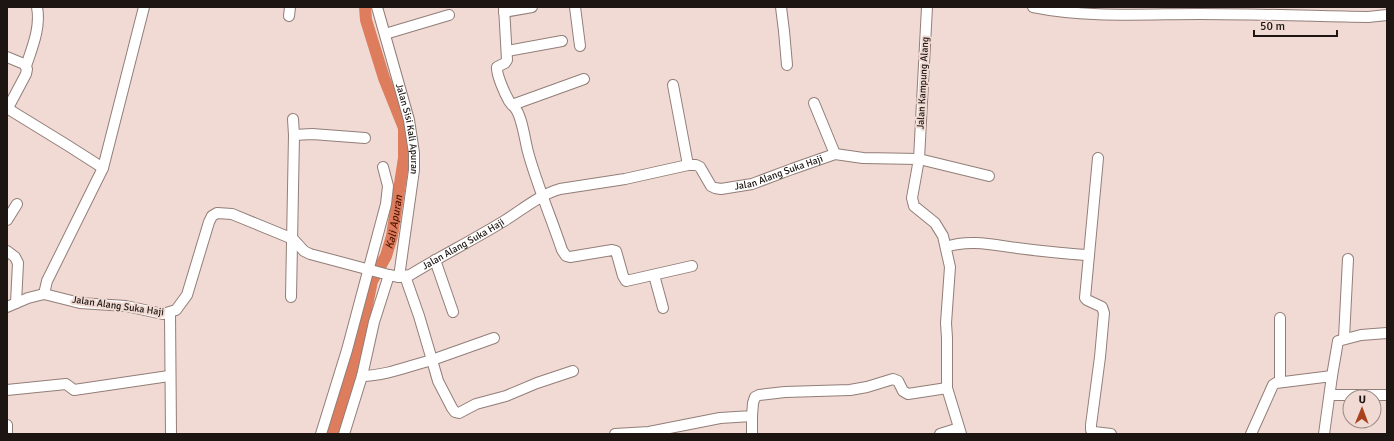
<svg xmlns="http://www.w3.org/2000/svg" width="1394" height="441" font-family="Signika,sans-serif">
  <rect width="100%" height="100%" fill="#f0dad3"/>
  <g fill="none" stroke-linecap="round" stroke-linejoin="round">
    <path stroke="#de7d5d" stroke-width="12" id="s1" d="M332,434L345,395L362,329L372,281L386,256L392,236L404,158V128L384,78L366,20L365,7"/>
    <g stroke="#927e78" stroke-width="12">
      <g id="minor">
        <path id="s2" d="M377,7L409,120L414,153V170L399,277"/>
        <path d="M504,7L507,60L505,63L497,67C496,74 505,94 509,101C511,104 513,105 515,108C522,116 525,141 528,152C537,185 551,217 562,250L566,256L570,257L612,250L616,251L623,276L626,281L692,266"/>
        <polyline points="575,7 580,46"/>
        <polyline points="781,7 784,31 787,65"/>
        <polyline points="927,7 919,159 989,176"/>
        <path d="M1033,7C1087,18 1144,14 1199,14C1255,14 1312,16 1368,17L1387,15"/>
        <polyline points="504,12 532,7"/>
        <polyline points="289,16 290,7"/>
        <polyline points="385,34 449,15"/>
        <polyline points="507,51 562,41"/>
        <polyline points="7,57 24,64 27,69 26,74 9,106 10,110 67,145 103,168"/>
        <path d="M26,66C32,48 41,27 37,7"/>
        <polyline points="673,85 688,165"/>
        <polyline points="814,103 835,154"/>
        <polyline points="512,105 584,79"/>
        <polyline points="294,135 312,134 365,138"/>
        <polyline points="1098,158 1085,298 1087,300 1102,307 1104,313 1100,357 1091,425 1091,430 1094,432 1111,434"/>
        <polyline points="7,220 17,204"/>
        <path d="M946,247C969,239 994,245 1017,248C1041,251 1065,254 1089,255"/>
        <polyline points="7,251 15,257 18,263 16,303"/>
        <polyline points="435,260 453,312"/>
        <polyline points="654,275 663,308"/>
        <polyline points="405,276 419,316 432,360 494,338"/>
        <polyline points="44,294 47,281 103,168 144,7"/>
        <polyline points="291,297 294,135 293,119"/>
        <path id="s3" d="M7,307L28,298L44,294L80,303L126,306L163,314L176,310L187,295L209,222L212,216L217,213L232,214L293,239L304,251L310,254L389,275L399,277L410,275C441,256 473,240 504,221C522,210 539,195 560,189L625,179L688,165H696L700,167L711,186L715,188L721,189L752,184L792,169L835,154L863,158L919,159L912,198L914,206L935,223L943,236L950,267L946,323L947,338V388L961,434"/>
        <polyline points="170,313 171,434"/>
        <polyline points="1344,338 1348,259"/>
        <path d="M362,376C385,376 409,366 432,360L438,381L452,408L455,412L459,413L476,404L506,396L537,383L573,371"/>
        <polyline points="1332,376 1338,341 1361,335 1387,333"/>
        <polyline points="1280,382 1280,318"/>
        <polyline points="7,390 66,384 74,390 169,376"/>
        <polyline points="1330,395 1387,395"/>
        <polyline points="7,425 7,434"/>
        <polyline points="321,434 347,350 386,204 388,186 383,167"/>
        <polyline points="344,434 362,376 374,322 389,275"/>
        <polyline points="615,434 649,432 720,418 752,416 753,403 755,397 759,395 785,392 850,390 867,387 893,379 898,381 903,391 908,394 947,388"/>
        <polyline points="752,434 752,416"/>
        <polyline points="940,434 959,428"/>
        <polyline points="1251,434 1273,385 1276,383 1332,376 1324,434"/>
      </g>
    </g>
    <use href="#minor" stroke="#fff" stroke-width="10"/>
  </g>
  <g text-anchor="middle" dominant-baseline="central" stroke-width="4" stroke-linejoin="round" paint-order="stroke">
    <g font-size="10" fill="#1c1512" stroke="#f0dad3">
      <text transform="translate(923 83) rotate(-87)">Jalan Kampung Alang</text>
      <text stroke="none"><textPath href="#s2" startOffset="126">Jalan Sisi Kali Apuran</textPath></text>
      <text stroke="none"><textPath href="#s3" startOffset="897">Jalan Alang Suka Haji</textPath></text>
      <text stroke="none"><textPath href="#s3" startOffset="550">Jalan Alang Suka Haji</textPath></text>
      <text transform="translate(118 306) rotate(8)">Jalan Alang Suka Haji</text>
    </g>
    <g font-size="11" font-style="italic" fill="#511400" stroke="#f0dad3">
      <text stroke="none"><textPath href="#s1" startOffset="222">Kali Apuran</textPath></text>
    </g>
  </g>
  <rect width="1394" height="441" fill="none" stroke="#1c1512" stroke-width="16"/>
  <g transform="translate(1362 409) rotate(1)"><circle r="19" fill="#f0dad3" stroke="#9b8b86"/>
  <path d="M0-3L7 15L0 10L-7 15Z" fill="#a8421d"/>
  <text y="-6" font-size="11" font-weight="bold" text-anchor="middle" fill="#1c1512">U</text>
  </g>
  <path d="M1254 30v6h83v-6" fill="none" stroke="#1c1512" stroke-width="2"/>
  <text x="1260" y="30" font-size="12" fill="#1c1512" stroke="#f0dad3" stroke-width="3" paint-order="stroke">50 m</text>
</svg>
